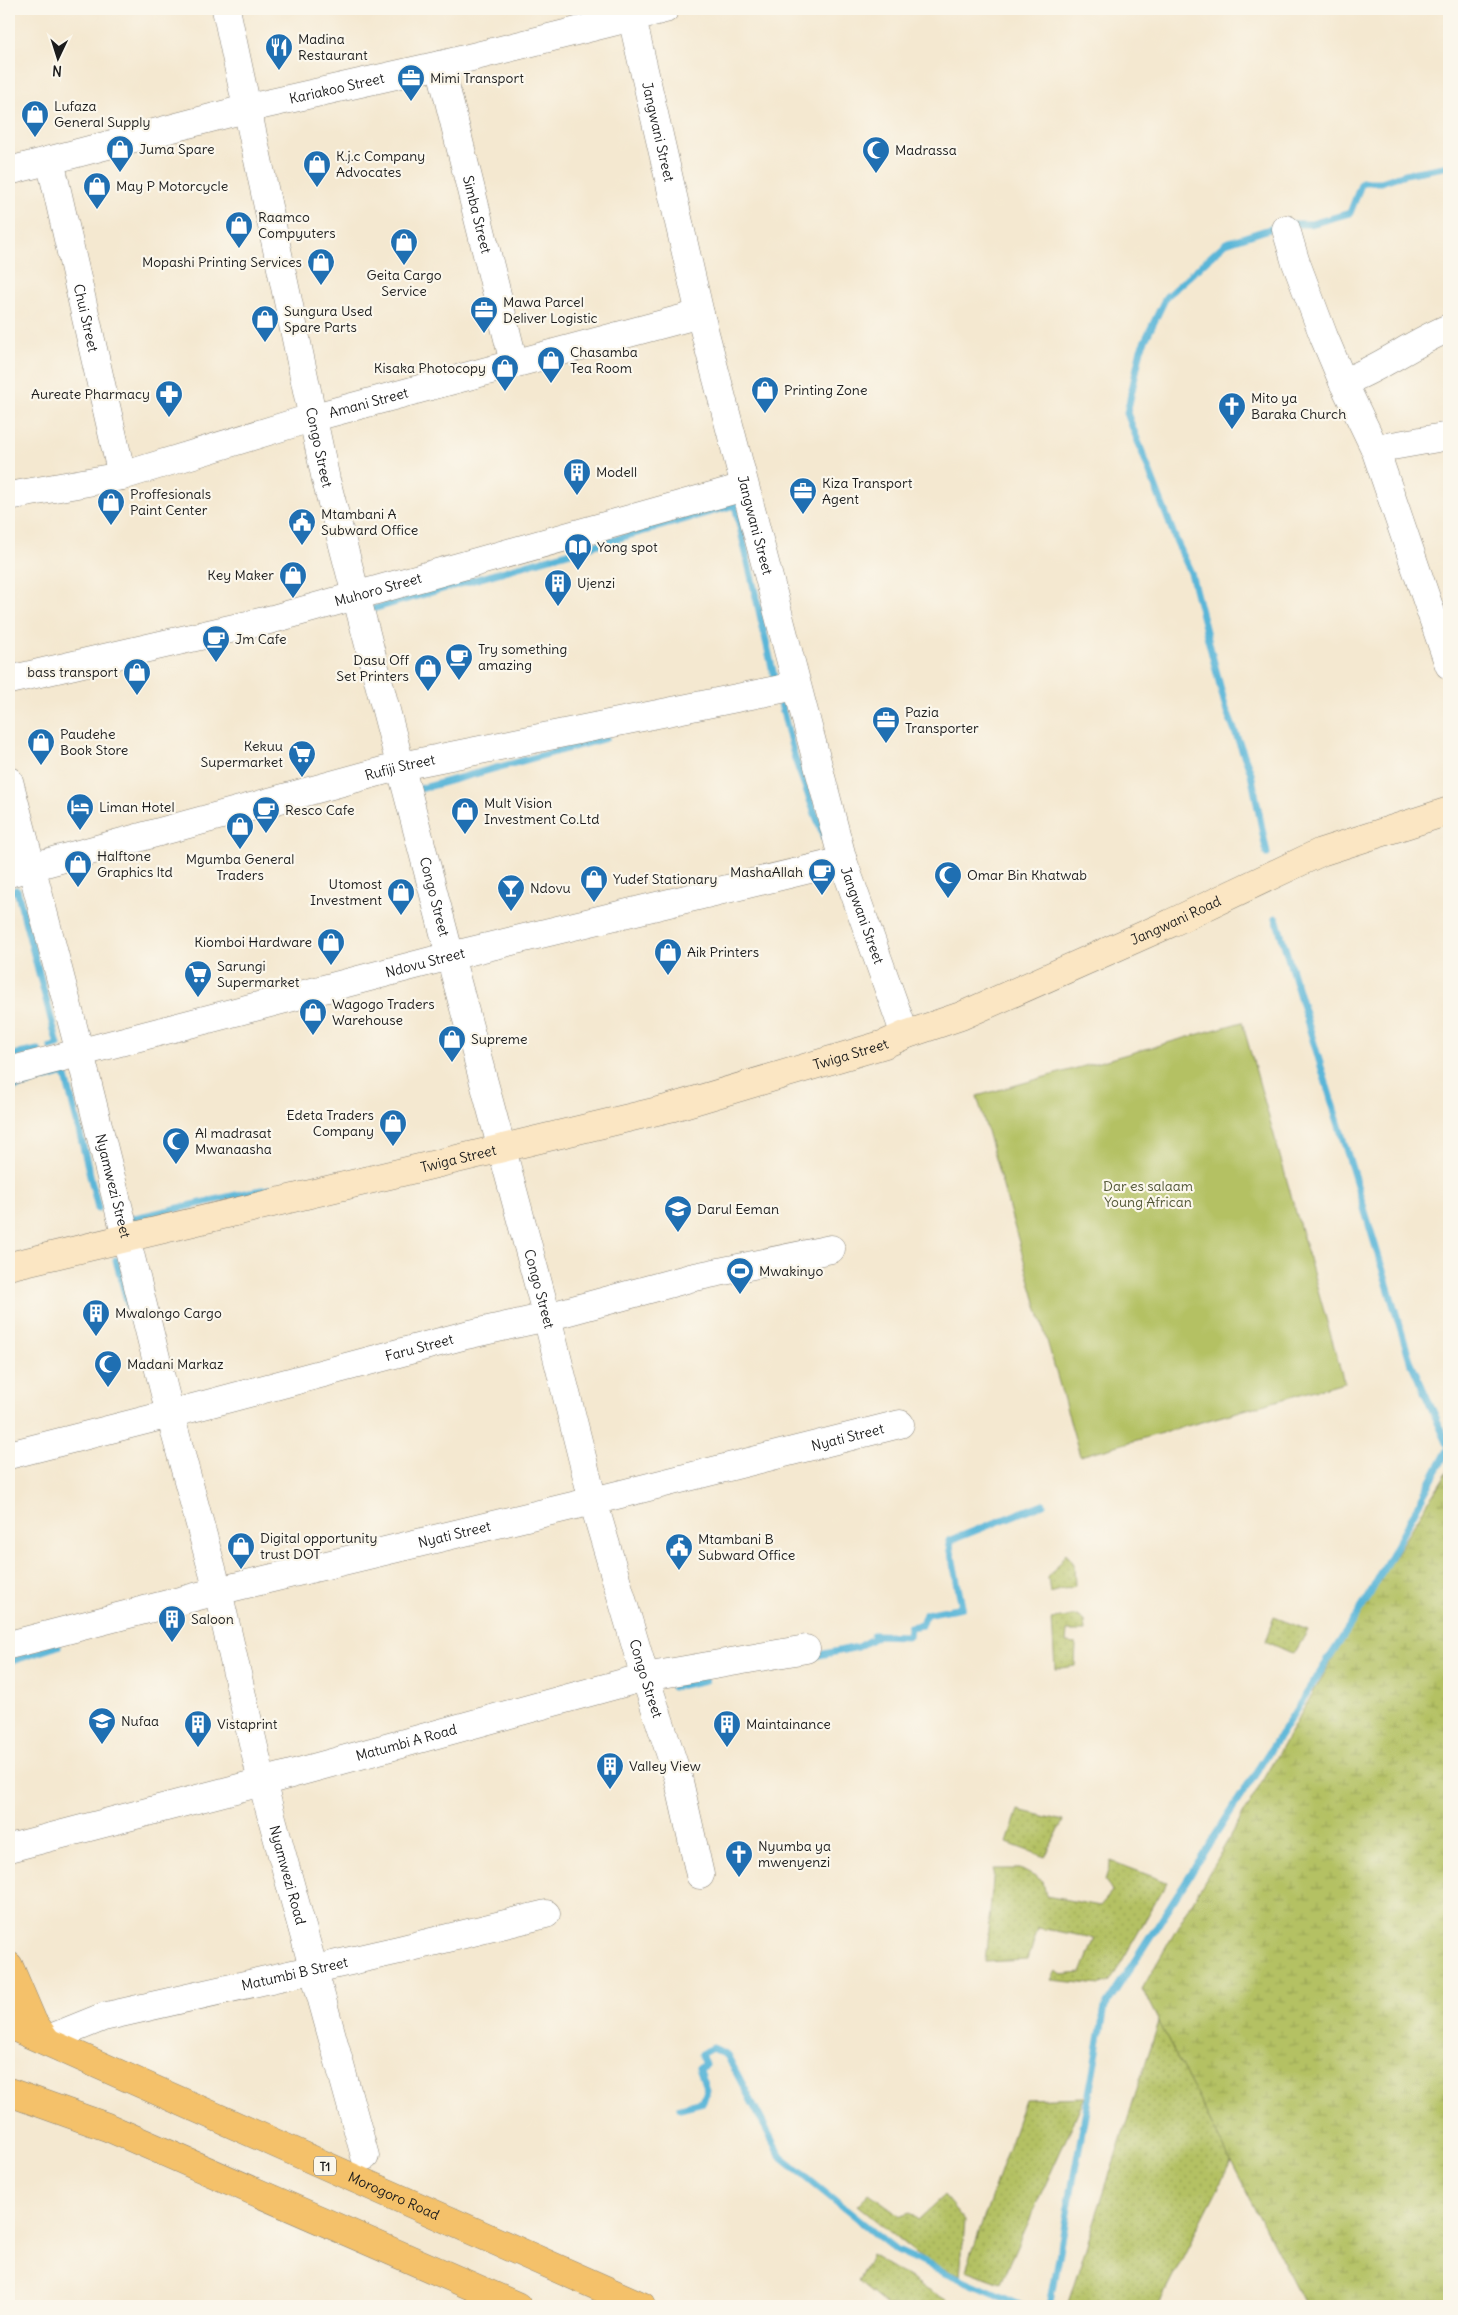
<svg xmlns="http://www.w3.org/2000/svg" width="1458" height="2315" font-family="Delius,sans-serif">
  <defs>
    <pattern id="grass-dots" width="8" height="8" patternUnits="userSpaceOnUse" patternTransform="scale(1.25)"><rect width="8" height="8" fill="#b4c163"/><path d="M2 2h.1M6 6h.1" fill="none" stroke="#9aa555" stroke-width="1.8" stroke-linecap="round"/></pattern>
    <pattern id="wetland-marsh" width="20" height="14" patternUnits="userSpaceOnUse" patternTransform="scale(1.25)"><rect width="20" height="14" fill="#b4c163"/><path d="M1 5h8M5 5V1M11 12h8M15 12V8" fill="none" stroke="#9aa555"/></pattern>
  </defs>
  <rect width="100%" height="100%" fill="#fbf7ec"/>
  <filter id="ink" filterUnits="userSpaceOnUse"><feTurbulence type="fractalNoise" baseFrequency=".02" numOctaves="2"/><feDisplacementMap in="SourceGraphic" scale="10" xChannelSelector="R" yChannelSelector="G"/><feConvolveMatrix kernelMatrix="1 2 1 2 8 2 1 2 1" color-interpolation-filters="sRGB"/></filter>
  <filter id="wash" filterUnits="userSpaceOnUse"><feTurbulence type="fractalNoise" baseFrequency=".0096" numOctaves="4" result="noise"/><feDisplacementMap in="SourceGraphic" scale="20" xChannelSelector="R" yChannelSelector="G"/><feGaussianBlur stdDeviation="1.12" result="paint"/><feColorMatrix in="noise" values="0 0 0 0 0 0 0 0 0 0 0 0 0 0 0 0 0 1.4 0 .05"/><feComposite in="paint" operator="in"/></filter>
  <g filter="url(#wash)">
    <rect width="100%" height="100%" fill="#f4e8d0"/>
    <g fill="url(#grass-dots)" stroke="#686e40">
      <polygon points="1066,1553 1074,1564 1075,1586 1050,1593 1048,1578"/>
      <polygon points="1077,1616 1084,1621 1085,1631 1067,1631 1066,1643 1076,1644 1075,1666 1055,1669 1052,1619"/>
      <polygon points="1274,1617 1308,1630 1294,1654 1265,1641"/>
      <polygon points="1018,1810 1063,1821 1045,1857 1007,1843"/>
      <polygon points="1111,1861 1167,1882 1110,1982 1100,1985 1051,1980 1056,1971 1062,1975 1081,1973 1095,1938 1038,1928 1028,1960 985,1962 994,1869 1020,1869 1043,1881 1046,1896 1100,1906 1112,1892 1105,1880"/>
      <polygon points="1311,2005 1158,2306 1067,2306 1164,2006"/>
      <polygon points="1085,2097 1001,2283 966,2270 1025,2099"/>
      <polygon points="869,2193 901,2216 910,2213 918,2220 944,2196 965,2221 960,2275 924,2260 857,2205"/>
      <polygon points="871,2255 956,2306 888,2306 858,2282"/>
    </g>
    <polygon fill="url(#wetland-marsh)" stroke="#686e40" points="1449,1469 1449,2306 1305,2306 1142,1989 1366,1601"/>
    <polygon fill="#b4c163" stroke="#686e40" points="1242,1022 1344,1382 1080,1456 977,1096"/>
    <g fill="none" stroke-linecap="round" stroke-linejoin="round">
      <g stroke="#5ab6d8" stroke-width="7">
        <polyline points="370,613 369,610 735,505 776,685"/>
        <polyline points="779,696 795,759 824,838"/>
        <polyline points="417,795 416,790 606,738"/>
        <polyline points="1267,854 1251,773 1226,709 1191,573 1176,540 1127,413 1141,349 1166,297 1226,243 1285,224 1311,224 1350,213 1362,182 1381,182 1405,174 1449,166"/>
        <polyline points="9,892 17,890 58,1045 51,1047"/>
        <polyline points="1276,918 1410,1360 1449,1447"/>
        <polyline points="9,1056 38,1050"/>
        <polyline points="9,1089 65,1073 98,1208"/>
        <polyline points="126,1220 250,1192 282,1187"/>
        <polyline points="116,1260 132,1319"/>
        <polyline points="810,1657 858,1647 874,1638 873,1635 909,1636 910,1627 922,1625 926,1614 962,1607 949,1541 1043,1504"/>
        <polyline points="9,1662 58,1646"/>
        <polyline points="673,1687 705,1680"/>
        <polyline points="680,2108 703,2102 707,2090 699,2068 705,2065 701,2054 712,2048 727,2055 781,2157 897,2251 1022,2306"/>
        <polyline points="1050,2306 1105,2007 1366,1601 1449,1448"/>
      </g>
    </g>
  </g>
  <g filter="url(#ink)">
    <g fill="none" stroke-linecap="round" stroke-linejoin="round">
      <g stroke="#888276" stroke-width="29">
        <g id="street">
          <path id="s1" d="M226,9L326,480L450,956L547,1317L593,1501L645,1677L678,1777L700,1875"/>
          <path id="s2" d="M630,9L700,314L843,861L905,1035"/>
          <path id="s3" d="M440,65L514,363"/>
          <path id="s4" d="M50,160L122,476"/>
          <path id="s5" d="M9,171L249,108L440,65L665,9"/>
          <polyline points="1286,229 1295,260 1324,337 1343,382 1375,449 1449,665"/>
          <path d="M1343,382C1380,369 1412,343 1449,328"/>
          <polyline points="1375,449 1449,436"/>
          <path id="s6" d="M9,496L122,476L311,418L700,314"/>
          <path id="s7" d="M9,680L273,619L744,487"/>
          <path id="s8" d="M9,781L80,1053L170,1414L218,1591L262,1782L365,2156"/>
          <path id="s9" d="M9,873L401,766L796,686"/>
          <path id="s10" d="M9,1071L450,956L843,861"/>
          <path id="s11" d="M9,1455L170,1414L466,1335L547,1317L690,1278L831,1249"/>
          <path id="s12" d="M9,1645L218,1591L593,1501L900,1424"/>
          <path id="s13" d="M9,1848L262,1782L645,1677L806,1649"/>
          <path id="s14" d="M46,2040L103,2017L399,1950L546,1914"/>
        </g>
      </g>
      <g stroke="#888276" stroke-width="29">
        <g id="secondary">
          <path id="s15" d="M9,1266L670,1108L885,1044L905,1035L961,1016L1171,923L1321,852L1449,811"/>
        </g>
      </g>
      <g stroke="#888276" stroke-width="29">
        <g id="highway">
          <polyline points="9,1966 33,2022 46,2040"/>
          <path id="s16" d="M9,2025L642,2306"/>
          <polyline points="9,2092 107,2127 517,2306"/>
        </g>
      </g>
      <use href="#street" stroke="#fff" stroke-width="28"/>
      <use href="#secondary" stroke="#fbe6c3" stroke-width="28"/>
      <use href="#highway" stroke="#f4c16a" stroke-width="28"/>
    </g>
  </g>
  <defs>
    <g id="restaurant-pin" transform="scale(1.4375)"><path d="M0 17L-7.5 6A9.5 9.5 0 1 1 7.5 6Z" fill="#1f6fb2" stroke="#fbf7ec"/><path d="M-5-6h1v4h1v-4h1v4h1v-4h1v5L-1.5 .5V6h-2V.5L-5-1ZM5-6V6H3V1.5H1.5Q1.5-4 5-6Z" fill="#fff"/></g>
    <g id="office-pin" transform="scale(1.4375)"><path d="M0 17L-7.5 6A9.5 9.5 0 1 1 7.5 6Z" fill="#1f6fb2" stroke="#fbf7ec"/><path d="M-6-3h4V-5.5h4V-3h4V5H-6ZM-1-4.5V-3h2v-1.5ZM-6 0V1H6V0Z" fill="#fff"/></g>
    <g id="shop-pin" transform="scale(1.4375)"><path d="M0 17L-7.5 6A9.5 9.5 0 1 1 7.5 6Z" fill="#1f6fb2" stroke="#fbf7ec"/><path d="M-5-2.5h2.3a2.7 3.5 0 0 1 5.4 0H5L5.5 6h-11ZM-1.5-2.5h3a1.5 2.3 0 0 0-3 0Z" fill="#fff"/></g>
    <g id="mosque-pin" transform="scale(1.4375)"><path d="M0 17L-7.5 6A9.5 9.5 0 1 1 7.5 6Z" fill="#1f6fb2" stroke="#fbf7ec"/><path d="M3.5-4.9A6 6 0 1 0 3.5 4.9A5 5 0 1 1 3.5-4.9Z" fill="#fff"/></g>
    <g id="pharmacy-pin" transform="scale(1.4375)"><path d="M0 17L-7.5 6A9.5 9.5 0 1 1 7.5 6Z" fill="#1f6fb2" stroke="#fbf7ec"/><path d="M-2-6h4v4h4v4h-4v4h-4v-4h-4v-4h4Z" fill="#fff"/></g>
    <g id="church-pin" transform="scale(1.4375)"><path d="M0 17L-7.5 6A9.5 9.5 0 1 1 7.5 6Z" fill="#1f6fb2" stroke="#fbf7ec"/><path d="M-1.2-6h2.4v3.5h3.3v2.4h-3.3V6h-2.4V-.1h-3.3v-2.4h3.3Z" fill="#fff"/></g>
    <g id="building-pin" transform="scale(1.4375)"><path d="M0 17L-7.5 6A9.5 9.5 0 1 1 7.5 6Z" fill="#1f6fb2" stroke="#fbf7ec"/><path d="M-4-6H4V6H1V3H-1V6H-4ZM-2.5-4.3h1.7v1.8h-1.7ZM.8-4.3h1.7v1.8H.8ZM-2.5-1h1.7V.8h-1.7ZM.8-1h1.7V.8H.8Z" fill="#fff"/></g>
    <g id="civic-pin" transform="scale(1.4375)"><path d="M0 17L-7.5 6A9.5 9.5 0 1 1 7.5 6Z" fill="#1f6fb2" stroke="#fbf7ec"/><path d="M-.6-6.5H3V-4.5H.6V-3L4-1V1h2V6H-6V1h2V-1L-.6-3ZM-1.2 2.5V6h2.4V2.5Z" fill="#fff"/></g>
    <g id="library-pin" transform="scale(1.4375)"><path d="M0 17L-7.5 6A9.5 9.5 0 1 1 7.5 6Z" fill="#1f6fb2" stroke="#fbf7ec"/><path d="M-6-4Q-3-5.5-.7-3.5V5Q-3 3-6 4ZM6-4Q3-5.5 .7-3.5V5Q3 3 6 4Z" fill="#fff"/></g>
    <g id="cafe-pin" transform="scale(1.4375)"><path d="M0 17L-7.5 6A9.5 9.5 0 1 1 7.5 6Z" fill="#1f6fb2" stroke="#fbf7ec"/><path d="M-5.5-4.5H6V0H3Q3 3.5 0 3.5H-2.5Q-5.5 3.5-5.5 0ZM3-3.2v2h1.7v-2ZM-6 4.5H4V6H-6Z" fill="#fff"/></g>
    <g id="supermarket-pin" transform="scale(1.4375)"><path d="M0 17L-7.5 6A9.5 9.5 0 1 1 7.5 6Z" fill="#1f6fb2" stroke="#fbf7ec"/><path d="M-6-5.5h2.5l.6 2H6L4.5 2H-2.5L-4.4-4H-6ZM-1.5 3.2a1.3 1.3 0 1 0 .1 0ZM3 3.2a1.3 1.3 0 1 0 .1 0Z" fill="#fff"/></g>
    <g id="hotel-pin" transform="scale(1.4375)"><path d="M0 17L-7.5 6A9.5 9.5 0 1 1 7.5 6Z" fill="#1f6fb2" stroke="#fbf7ec"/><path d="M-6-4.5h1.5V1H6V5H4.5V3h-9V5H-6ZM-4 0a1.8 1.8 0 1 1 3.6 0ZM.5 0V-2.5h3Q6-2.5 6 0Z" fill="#fff"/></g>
    <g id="bar-pin" transform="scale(1.4375)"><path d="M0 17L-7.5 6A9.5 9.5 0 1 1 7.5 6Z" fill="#1f6fb2" stroke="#fbf7ec"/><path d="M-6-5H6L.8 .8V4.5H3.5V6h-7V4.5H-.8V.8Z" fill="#fff"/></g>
    <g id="school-pin" transform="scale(1.4375)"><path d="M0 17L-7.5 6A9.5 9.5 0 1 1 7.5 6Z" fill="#1f6fb2" stroke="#fbf7ec"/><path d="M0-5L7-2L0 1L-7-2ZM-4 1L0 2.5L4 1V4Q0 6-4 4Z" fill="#fff"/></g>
    <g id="stadium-pin" transform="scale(1.4375)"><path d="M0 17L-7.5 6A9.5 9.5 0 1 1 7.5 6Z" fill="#1f6fb2" stroke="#fbf7ec"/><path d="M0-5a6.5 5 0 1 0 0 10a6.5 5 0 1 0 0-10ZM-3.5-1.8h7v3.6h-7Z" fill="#fff"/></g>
  </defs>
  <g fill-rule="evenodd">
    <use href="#restaurant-pin" x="279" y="47"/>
    <use href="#office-pin" x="411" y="78"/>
    <use href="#shop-pin" x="35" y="114"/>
    <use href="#shop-pin" x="120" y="149"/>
    <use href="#mosque-pin" x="876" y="150"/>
    <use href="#shop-pin" x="317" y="164"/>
    <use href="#shop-pin" x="97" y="186"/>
    <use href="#shop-pin" x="239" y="225"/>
    <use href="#shop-pin" x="404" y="242"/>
    <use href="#shop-pin" x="321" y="262"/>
    <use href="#office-pin" x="484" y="310"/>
    <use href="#shop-pin" x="265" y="319"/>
    <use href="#shop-pin" x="551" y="360"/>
    <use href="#shop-pin" x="505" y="368"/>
    <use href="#shop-pin" x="765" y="390"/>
    <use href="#pharmacy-pin" x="169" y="394"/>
    <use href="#church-pin" x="1232" y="406"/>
    <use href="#building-pin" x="577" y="472"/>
    <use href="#office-pin" x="803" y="491"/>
    <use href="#shop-pin" x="111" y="502"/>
    <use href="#civic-pin" x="302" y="522"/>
    <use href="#library-pin" x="578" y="547"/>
    <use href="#shop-pin" x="293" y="575"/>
    <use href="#building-pin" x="558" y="583"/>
    <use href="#cafe-pin" x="216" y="639"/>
    <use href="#cafe-pin" x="459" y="657"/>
    <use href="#shop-pin" x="428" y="668"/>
    <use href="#shop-pin" x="137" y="672"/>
    <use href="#office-pin" x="886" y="720"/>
    <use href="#shop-pin" x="41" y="742"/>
    <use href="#supermarket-pin" x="302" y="754"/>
    <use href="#hotel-pin" x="80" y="807"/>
    <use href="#cafe-pin" x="266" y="810"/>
    <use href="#shop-pin" x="465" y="811"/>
    <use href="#shop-pin" x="240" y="826"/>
    <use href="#shop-pin" x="78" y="864"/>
    <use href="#cafe-pin" x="822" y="872"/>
    <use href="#mosque-pin" x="948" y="875"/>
    <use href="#shop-pin" x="594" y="879"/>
    <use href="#bar-pin" x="511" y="888"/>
    <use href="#shop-pin" x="401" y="892"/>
    <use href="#shop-pin" x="331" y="942"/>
    <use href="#shop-pin" x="668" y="952"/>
    <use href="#supermarket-pin" x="198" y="974"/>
    <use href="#shop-pin" x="313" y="1012"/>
    <use href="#shop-pin" x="452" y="1039"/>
    <use href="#shop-pin" x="393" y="1123"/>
    <use href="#mosque-pin" x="176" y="1141"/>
    <use href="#school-pin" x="678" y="1209"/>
    <use href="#stadium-pin" x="740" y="1271"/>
    <use href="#building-pin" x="96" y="1313"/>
    <use href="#mosque-pin" x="108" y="1364"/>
    <use href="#shop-pin" x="241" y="1546"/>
    <use href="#civic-pin" x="679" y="1547"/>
    <use href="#building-pin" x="172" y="1619"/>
    <use href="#school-pin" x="102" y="1721"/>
    <use href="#building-pin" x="198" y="1724"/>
    <use href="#building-pin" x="727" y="1724"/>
    <use href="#building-pin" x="610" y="1766"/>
    <use href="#church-pin" x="739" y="1854"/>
  </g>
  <g text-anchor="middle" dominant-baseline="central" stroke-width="4.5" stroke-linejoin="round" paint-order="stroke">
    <rect fill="#fbf7ec" stroke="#5f5e5a" stroke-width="1" x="314" y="2156.5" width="22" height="19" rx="4"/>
    <g font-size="12" font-weight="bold" fill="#1c1c1c">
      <text x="325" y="2166">T1</text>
    </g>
    <g font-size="14" fill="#1c1c1c" stroke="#fbf7ec" text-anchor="start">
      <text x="298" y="39">Madina<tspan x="298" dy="16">Restaurant</tspan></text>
      <text x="430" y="78">Mimi Transport</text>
      <text x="54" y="106">Lufaza<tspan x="54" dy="16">General Supply</tspan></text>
      <text x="139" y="149">Juma Spare</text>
      <text x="895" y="150">Madrassa</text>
      <text x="336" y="156">K.j.c Company<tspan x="336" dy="16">Advocates</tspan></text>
      <text x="116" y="186">May P Motorcycle</text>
      <text x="258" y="217">Raamco<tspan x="258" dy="16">Compyuters</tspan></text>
      <text x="302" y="262" text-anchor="end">Mopashi Printing Services</text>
      <text x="404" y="275" text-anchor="middle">Geita Cargo<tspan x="404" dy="16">Service</tspan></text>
      <text x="503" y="302">Mawa Parcel<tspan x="503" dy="16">Deliver Logistic</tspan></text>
      <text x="284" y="311">Sungura Used<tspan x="284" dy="16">Spare Parts</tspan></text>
      <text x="570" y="352">Chasamba<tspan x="570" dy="16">Tea Room</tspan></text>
      <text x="486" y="368" text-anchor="end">Kisaka Photocopy</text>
      <text x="784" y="390">Printing Zone</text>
      <text x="150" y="394" text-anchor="end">Aureate Pharmacy</text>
      <text x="1251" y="398">Mito ya<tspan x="1251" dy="16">Baraka Church</tspan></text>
      <text x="596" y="472">Modell</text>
      <text x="822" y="483">Kiza Transport<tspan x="822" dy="16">Agent</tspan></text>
      <text x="130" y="494">Proffesionals<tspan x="130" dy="16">Paint Center</tspan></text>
      <text x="321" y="514">Mtambani A<tspan x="321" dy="16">Subward Office</tspan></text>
      <text x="597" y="547">Yong spot</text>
      <text x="274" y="575" text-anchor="end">Key Maker</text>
      <text x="577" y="583">Ujenzi</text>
      <text x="235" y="639">Jm Cafe</text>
      <text x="478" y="649">Try something<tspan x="478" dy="16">amazing</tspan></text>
      <text x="409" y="660" text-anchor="end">Dasu Off<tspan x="409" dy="16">Set Printers</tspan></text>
      <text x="118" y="672" text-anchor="end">bass transport</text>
      <text x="905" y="712">Pazia<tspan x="905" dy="16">Transporter</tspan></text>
      <text x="60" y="734">Paudehe<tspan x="60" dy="16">Book Store</tspan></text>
      <text x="283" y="746" text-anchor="end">Kekuu<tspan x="283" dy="16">Supermarket</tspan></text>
      <text x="484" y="803">Mult Vision<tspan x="484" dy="16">Investment Co.Ltd</tspan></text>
      <text x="99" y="807">Liman Hotel</text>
      <text x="285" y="810">Resco Cafe</text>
      <text x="97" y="856">Halftone<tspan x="97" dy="16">Graphics ltd</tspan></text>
      <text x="240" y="859" text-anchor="middle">Mgumba General<tspan x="240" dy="16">Traders</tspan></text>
      <text x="803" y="872" text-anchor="end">MashaAllah</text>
      <text x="967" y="875">Omar Bin Khatwab</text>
      <text x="613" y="879">Yudef Stationary</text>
      <text x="382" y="884" text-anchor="end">Utomost<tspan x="382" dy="16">Investment</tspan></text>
      <text x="530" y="888">Ndovu</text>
      <text x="312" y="942" text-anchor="end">Kiomboi Hardware</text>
      <text x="687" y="952">Aik Printers</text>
      <text x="217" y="966">Sarungi<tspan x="217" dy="16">Supermarket</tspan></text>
      <text x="332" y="1004">Wagogo Traders<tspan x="332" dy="16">Warehouse</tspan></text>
      <text x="471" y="1039">Supreme</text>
      <text x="374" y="1115" text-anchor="end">Edeta Traders<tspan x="374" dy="16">Company</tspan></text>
      <text x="195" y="1133">Al madrasat<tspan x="195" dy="16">Mwanaasha</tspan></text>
      <text x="697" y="1209">Darul Eeman</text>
      <text x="759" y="1271">Mwakinyo</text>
      <text x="115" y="1313">Mwalongo Cargo</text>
      <text x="127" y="1364">Madani Markaz</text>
      <text x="260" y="1538">Digital opportunity<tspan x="260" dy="16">trust DOT</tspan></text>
      <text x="698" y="1539">Mtambani B<tspan x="698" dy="16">Subward Office</tspan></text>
      <text x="191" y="1619">Saloon</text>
      <text x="121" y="1721">Nufaa</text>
      <text x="217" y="1724">Vistaprint</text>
      <text x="746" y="1724">Maintainance</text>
      <text x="629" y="1766">Valley View</text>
      <text x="758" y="1846">Nyumba ya<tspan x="758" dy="16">mwenyenzi</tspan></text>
    </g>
    <g font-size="14" fill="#1c1c1c" stroke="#fbf7ec">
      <text stroke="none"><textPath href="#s5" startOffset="338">Kariakoo Street</textPath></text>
      <text stroke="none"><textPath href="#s2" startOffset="126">Jangwani Street</textPath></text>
      <text stroke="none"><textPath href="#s3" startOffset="154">Simba Street</textPath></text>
      <text stroke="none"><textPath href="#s4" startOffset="162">Chui Street</textPath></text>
      <text stroke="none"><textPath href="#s6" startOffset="372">Amani Street</textPath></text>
      <text stroke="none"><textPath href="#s1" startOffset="448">Congo Street</textPath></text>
      <text stroke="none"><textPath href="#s2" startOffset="531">Jangwani Street</textPath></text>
      <text stroke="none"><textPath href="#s7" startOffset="380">Muhoro Street</textPath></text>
      <text stroke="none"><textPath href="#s9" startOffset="405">Rufiji Street</textPath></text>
      <text stroke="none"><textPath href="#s1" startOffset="912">Congo Street</textPath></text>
      <text stroke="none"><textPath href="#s2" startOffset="936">Jangwani Street</textPath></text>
      <text stroke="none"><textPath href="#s15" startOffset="1220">Jangwani Road</textPath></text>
      <text stroke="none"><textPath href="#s10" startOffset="430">Ndovu Street</textPath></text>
      <text stroke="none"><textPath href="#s15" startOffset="868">Twiga Street</textPath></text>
      <text stroke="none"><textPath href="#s15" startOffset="462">Twiga Street</textPath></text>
      <text stroke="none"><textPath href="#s8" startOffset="418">Nyamwezi Street</textPath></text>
      <text stroke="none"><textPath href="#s1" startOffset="1318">Congo Street</textPath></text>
      <text stroke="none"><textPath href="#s11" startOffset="424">Faru Street</textPath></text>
      <text stroke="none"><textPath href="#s12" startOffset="864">Nyati Street</textPath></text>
      <text stroke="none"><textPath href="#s12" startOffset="459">Nyati Street</textPath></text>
      <text stroke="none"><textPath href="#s1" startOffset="1722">Congo Street</textPath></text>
      <text stroke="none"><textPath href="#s13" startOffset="411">Matumbi A Road</textPath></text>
      <text stroke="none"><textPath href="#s8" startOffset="1129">Nyamwezi Road</textPath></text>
      <text stroke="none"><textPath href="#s14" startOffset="258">Matumbi B Street</textPath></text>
      <text stroke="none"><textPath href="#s16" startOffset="421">Morogoro Road</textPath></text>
    </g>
    <g font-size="14" fill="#515635" stroke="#fbf7ec">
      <text x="1148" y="1186">Dar es salaam<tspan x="1148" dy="16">Young African</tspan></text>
    </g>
  </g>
  <rect width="1458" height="2315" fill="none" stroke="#fbf7ec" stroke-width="30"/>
  <g transform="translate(58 58) rotate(184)" stroke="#fbf7ec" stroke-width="4" paint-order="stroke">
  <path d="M0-4L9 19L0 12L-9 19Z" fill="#1c1c1c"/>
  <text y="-8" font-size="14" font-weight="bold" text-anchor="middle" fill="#1c1c1c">N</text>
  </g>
</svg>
